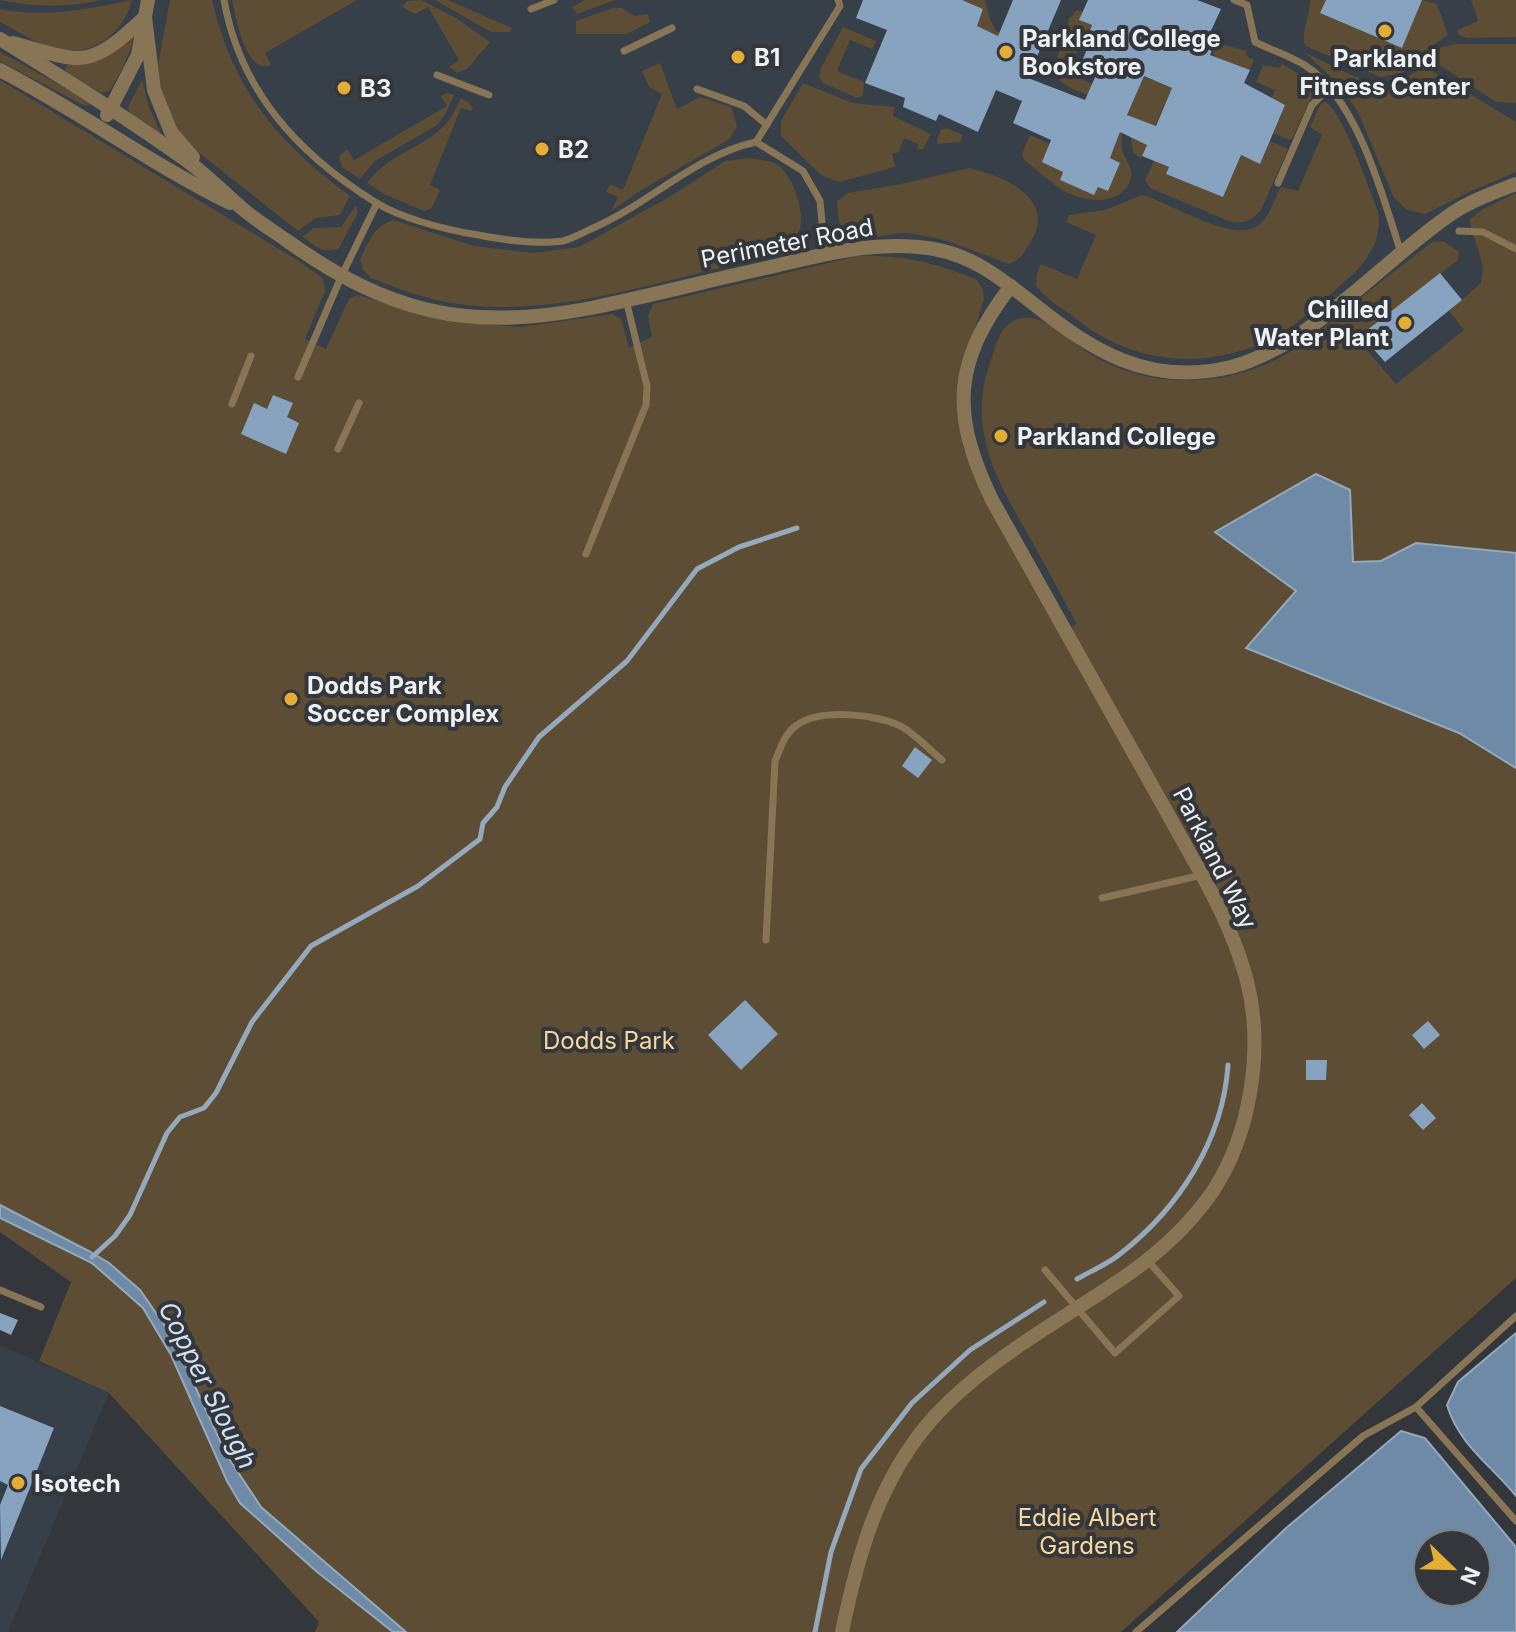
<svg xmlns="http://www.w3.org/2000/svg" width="1516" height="1632" font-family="Inter,sans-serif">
  <rect width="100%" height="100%" fill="#33363a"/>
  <g fill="#373f48">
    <polygon points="0,0 1516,0 1516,834 1100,603 1060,638 0,232"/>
    <polygon points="0,1345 109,1393 8,1632 0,1632"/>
  </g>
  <g fill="#5c4d34">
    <path d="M0,0H101C67,8 33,7 0,0Z"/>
    <path d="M132,0C123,36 88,60 51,48C33,42 16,30 0,22V9C44,18 88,9 132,0Z"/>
    <path d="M170,0H212C233,90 277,142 350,196L340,215L316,218L298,231L193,148L173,126L161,95L158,65Z"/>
    <path d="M232,0H357L265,53L271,65C246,76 236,18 232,0Z"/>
    <polygon points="421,0 456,18 490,42 468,68 457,73 449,67 459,60 428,7 415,14 402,7 407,1"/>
    <polygon points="435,0 448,0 512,28 510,32 491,32"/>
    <polygon points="585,0 615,0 577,14 572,7"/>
    <polygon points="962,0 985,0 990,19 996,31 1030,51 977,26 983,9"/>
    <path d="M1310,0H1326L1320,13L1402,48L1422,0L1437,4L1448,35L1425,51L1415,64L1402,73L1381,77L1305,46C1301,33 1310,15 1310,0Z"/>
    <polygon points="1471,0 1516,0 1516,37 1467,38 1459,35 1457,30 1478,21"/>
    <polygon points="613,8 622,8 634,16 648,14 650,22 626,34 576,34 576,21"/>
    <polygon points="1077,10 1083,12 1080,20 1092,25 1089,32 1093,35 1087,47 1065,37 1069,19"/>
    <polygon points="843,27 876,41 872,49 850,40 837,71 864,82 863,95 857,98 823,83 819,77 821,68"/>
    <path d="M131,34L134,37C128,58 121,74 109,91L101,93L64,73L67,65C97,60 110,57 131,34Z"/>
    <polygon points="1201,39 1247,51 1246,56 1254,60 1250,70 1215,57 1212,50 1199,44"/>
    <polygon points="1455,44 1516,44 1516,103 1496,102 1432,60 1432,55 1442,47"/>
    <path d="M1062,45L1077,52L1069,74L1092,84L1087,95C1057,83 1048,78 1062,45Z"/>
    <polygon points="0,52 92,103 87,106 81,104 0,61"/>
    <path d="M1304,52C1326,62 1366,86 1389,84C1405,82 1416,66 1431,70L1516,122V172L1469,192L1425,214L1407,210L1394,198L1359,114L1340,85Z"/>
    <polygon points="660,63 677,109 700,97 731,107 737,126 730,139 643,189 611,211 618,197 606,192 610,184 623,190 662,94 649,87 642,71"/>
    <polygon points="1282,64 1297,73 1315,89 1292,139 1289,140 1273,133 1285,105 1272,98 1275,90 1256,82 1263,65 1280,68"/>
    <polygon points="1143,76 1172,88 1155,126 1140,120 1147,145 1141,158 1133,153 1128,113"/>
    <path d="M0,80L299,261L323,278L325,291L305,339L326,349L346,305L350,298L358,295L431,318L471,323L520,327L613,314L621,319L629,348L652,337L648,316L653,304L858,256C901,254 938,263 977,280L983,289L984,300L960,376L957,410L963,447L981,493L1061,637L1076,623C1061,595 1046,566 1030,538C996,479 965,427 992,357C997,342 1001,324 1018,319C1045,311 1071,343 1092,355C1142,385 1207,388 1261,366C1299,352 1329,323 1360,298C1384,279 1408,261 1432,242L1443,241L1459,252L1458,260L1357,339L1396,384L1464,330L1449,311L1481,283L1483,266L1469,220L1483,209L1516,193V553L1416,543L1381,562H1352L1350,490L1296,591L1247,647L1459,733L1516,768V1278L1121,1632H315L319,1622L109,1393L39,1361L71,1282L0,1232Z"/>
    <polygon points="142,80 149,107 162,136 130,115 128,107"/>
    <polygon points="803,83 853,103 894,107 893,116 931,134 923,149 917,149 918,144 904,138 899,152 892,154 895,167 839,182 822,176 781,136 781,121"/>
    <polygon points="447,93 454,95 445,115 436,126 375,161 360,179 342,167 339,157 347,149 354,160 447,106 441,96"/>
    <path d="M461,98L468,102L473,107L471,111L461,108L430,185L440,190L432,208L424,211L386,195L367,183C390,153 421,149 444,126C452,118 456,108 461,98Z"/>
    <path d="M1325,102C1343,111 1369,189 1378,211C1384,247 1359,270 1333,292C1316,306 1299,323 1280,334C1215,371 1138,367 1079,321C1065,310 1047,300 1036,286L1037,273L1041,264L1077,279L1096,235L1066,222L1069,215L1105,210L1142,195C1171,202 1240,250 1263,221C1271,212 1275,198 1281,187L1298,191L1322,135L1310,127L1320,105Z"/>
    <path d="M1083,118L1122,127C1122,134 1121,145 1123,152C1126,162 1135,169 1130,181C1120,207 1083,202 1064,191C1050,182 1037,170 1024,160L1022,154L1030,135L1050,144L1063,172L1060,180L1094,194L1098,187L1108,191L1120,163L1103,156L1113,151L1120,133Z"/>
    <polygon points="946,128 963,135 960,142 938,144 937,139 941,130"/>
    <path d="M1270,141L1288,149L1261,210C1253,220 1244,224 1231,222L1150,188L1145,180L1154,161L1169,167L1167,174L1223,197L1239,160L1236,153L1260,164Z"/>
    <path d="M751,158C758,160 770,160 776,164C794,174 810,222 795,239C783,251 764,256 749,261C652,283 540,322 441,301C417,296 394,287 371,278L363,270L360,259C369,242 374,226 393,220L474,246L533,253L579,247L671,196L725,161Z"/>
    <path d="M969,168C1005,176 1058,199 1030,243C1024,253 1020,260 1009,264C975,252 943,236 906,233C889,232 865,243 849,235C837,229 838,213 837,201L848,193L901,184Z"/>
    <path d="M356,205L358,213L339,248C323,254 316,247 303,237L313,228L341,227Z"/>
  </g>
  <g fill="#6f8aa6" stroke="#95a9bd" stroke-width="2" fill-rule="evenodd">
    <polygon points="1316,474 1350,490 1353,562 1381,561 1416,543 1516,553 1516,768 1459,733 1246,648 1296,591 1215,532"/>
    <polygon points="0,1205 89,1251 109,1263 140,1290 172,1336 226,1454 261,1507 406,1632 393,1632 316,1571 240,1503 227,1481 171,1355 143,1308 92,1263 0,1218"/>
    <path d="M1516,1333V1496C1491,1465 1459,1445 1447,1405L1458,1382Z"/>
    <path d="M1401,1431L1425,1438L1516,1547V1632H1177L1285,1529ZM1428,1544H1476V1592H1428Z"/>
  </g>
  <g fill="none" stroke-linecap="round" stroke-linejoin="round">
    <g stroke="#95a9bd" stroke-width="5">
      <polyline points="92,1257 115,1236 130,1215 167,1133 180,1117 204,1108 216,1093 252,1022 311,946 418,886 480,839 483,823 497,807 505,787 539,737 627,661 697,569 739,547 797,528"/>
      <path d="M1077,1279C1091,1271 1108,1264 1120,1254C1179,1208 1223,1140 1228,1065"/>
      <polyline points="815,1632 831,1552 861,1469 912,1403 970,1350 1044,1302"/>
    </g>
  </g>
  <g fill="#88a3c0" fill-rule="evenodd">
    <path d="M863,0H962L983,9L977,26L998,36L1013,0H1061L1028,78L1085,100L1096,75L1079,68L1093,35L1089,33L1092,25L1079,20L1088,0H1197L1221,9L1204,46L1212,50L1210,55L1250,70L1244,83L1285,105L1260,164L1241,155L1223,197L1166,174L1169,167L1142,156L1147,145L1120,132L1110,158L1120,163L1108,191L1098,187L1094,195L1060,180L1063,172L1042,162L1051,140L1013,123L1022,101L996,90L978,132L939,114L936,121L903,107L905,98L865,83L887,30L856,18ZM1144,76L1172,88L1156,126L1127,115Z"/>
    <polygon points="1326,0 1422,0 1402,48 1320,13"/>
    <polygon points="1440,273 1462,300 1385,362 1361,335"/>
    <polygon points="273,395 293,403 287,417 299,423 286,454 241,434 254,403 267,409"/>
    <polygon points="915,747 932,760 918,778 902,766"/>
    <polygon points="745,1000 778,1034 741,1070 708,1035"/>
    <polygon points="1428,1021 1440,1035 1424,1049 1412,1035"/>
    <polygon points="1306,1060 1327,1060 1326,1080 1306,1080"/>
    <polygon points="1422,1103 1436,1118 1423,1130 1409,1115"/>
    <polygon points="0,1313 18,1320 11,1335 0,1330"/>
    <polygon points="0,1406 54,1428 1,1560 0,1505 8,1485 0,1481"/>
  </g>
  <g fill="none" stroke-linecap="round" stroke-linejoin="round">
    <g stroke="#877556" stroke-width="7">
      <path d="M224,0C240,91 298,154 375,202C402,219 447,230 478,235C504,240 536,245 563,241C572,239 582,233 591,229C648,205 695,155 756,142L803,171L820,201L825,254"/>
      <path d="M1234,0L1247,5L1255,42C1271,50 1291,56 1306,66C1358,100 1383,197 1401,253"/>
      <polyline points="531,9 554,0"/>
      <polyline points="624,51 672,28"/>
      <polyline points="437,75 489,95"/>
      <polyline points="697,89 744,106 767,125"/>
      <polyline points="756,142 840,6 838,0"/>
      <polyline points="1278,183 1312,105 1329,88"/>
      <polyline points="1459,231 1483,232 1516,249"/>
      <polyline points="298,377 341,277 377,203"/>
      <polyline points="232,404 251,356"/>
      <polyline points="338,449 359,403"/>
      <polyline points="586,554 646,405 647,386 626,300"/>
      <polyline points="1102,898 1202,875"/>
      <path d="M766,940L775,761C781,747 785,733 797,725C821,708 881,714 904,728C918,737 930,750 942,760"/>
      <polyline points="1045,1270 1115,1353 1179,1296 1148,1261"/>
      <polyline points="0,1290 41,1307"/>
      <polyline points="1416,1407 1516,1521"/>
      <polyline points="1136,1632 1363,1436 1416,1407 1516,1316"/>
    </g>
    <g stroke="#877556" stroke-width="14">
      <polyline points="145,17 154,90 171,132 193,157"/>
      <path d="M0,39C63,78 126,117 186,160C207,175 225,194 244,210C257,221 272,230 286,240C388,313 467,332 591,308C649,296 707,281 766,268C821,255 877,239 934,249C973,256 999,277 1030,301C1092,351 1148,387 1231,367C1307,348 1382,262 1447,217C1467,202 1493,193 1516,184"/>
      <path d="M13,43C33,48 55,57 75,58C102,60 127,33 145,17"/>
      <path d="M0,70C79,111 151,164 230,203"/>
      <polyline points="107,115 138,55 148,0"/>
      <path d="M842,1632C858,1554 879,1479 933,1418C989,1356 1069,1317 1137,1268C1165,1247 1193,1220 1213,1191C1251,1133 1264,1048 1247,981C1237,944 1221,909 1202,875L992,500C951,415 952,362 1011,286"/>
    </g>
  </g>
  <g fill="#e6ad36" stroke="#33363a" stroke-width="3">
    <circle cx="1385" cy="31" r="8"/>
    <circle cx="1006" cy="52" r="8"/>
    <circle cx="738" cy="57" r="8"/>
    <circle cx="344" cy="88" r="8"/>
    <circle cx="542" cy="149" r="8"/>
    <circle cx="1405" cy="323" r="8"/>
    <circle cx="1001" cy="436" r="8"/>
    <circle cx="291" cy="699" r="8"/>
    <circle cx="18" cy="1483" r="8"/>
  </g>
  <g text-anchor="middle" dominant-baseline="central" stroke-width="8" stroke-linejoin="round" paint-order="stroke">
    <g font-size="24" font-weight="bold" fill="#eef1f3" stroke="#33363a" text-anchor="start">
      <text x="1022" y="38">Parkland College<tspan x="1022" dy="28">Bookstore</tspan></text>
      <text x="754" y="57">B1</text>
      <text x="1385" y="58" text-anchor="middle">Parkland<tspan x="1385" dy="28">Fitness Center</tspan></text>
      <text x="360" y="88">B3</text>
      <text x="558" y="149">B2</text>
      <text x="1389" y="309" text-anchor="end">Chilled<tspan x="1389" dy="28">Water Plant</tspan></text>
      <text x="1017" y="436">Parkland College</text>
      <text x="307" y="685">Dodds Park<tspan x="307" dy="28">Soccer Complex</tspan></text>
      <text x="34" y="1483">Isotech</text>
    </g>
    <g font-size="24" fill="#eef1f3" stroke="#33363a">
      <text transform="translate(787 243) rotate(-11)">Perimeter Road</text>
      <text transform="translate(1215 858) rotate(63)">Parkland Way</text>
    </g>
    <g font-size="24" fill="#f9d89f" stroke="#33363a">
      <text x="609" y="1040">Dodds Park</text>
      <text x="1087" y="1517">Eddie Albert<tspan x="1087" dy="28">Gardens</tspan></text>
    </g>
    <g font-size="26" font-style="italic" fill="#d1e3f7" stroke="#33363a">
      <text transform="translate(208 1385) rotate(63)">Copper Slough</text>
    </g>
  </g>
  <g transform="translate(1452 1568) rotate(113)"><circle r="38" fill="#33363a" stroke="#7e8184" stroke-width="2"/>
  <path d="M0-6L14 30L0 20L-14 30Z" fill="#e6ad36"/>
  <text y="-12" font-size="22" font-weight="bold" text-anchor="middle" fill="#eef1f3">N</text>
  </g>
</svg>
